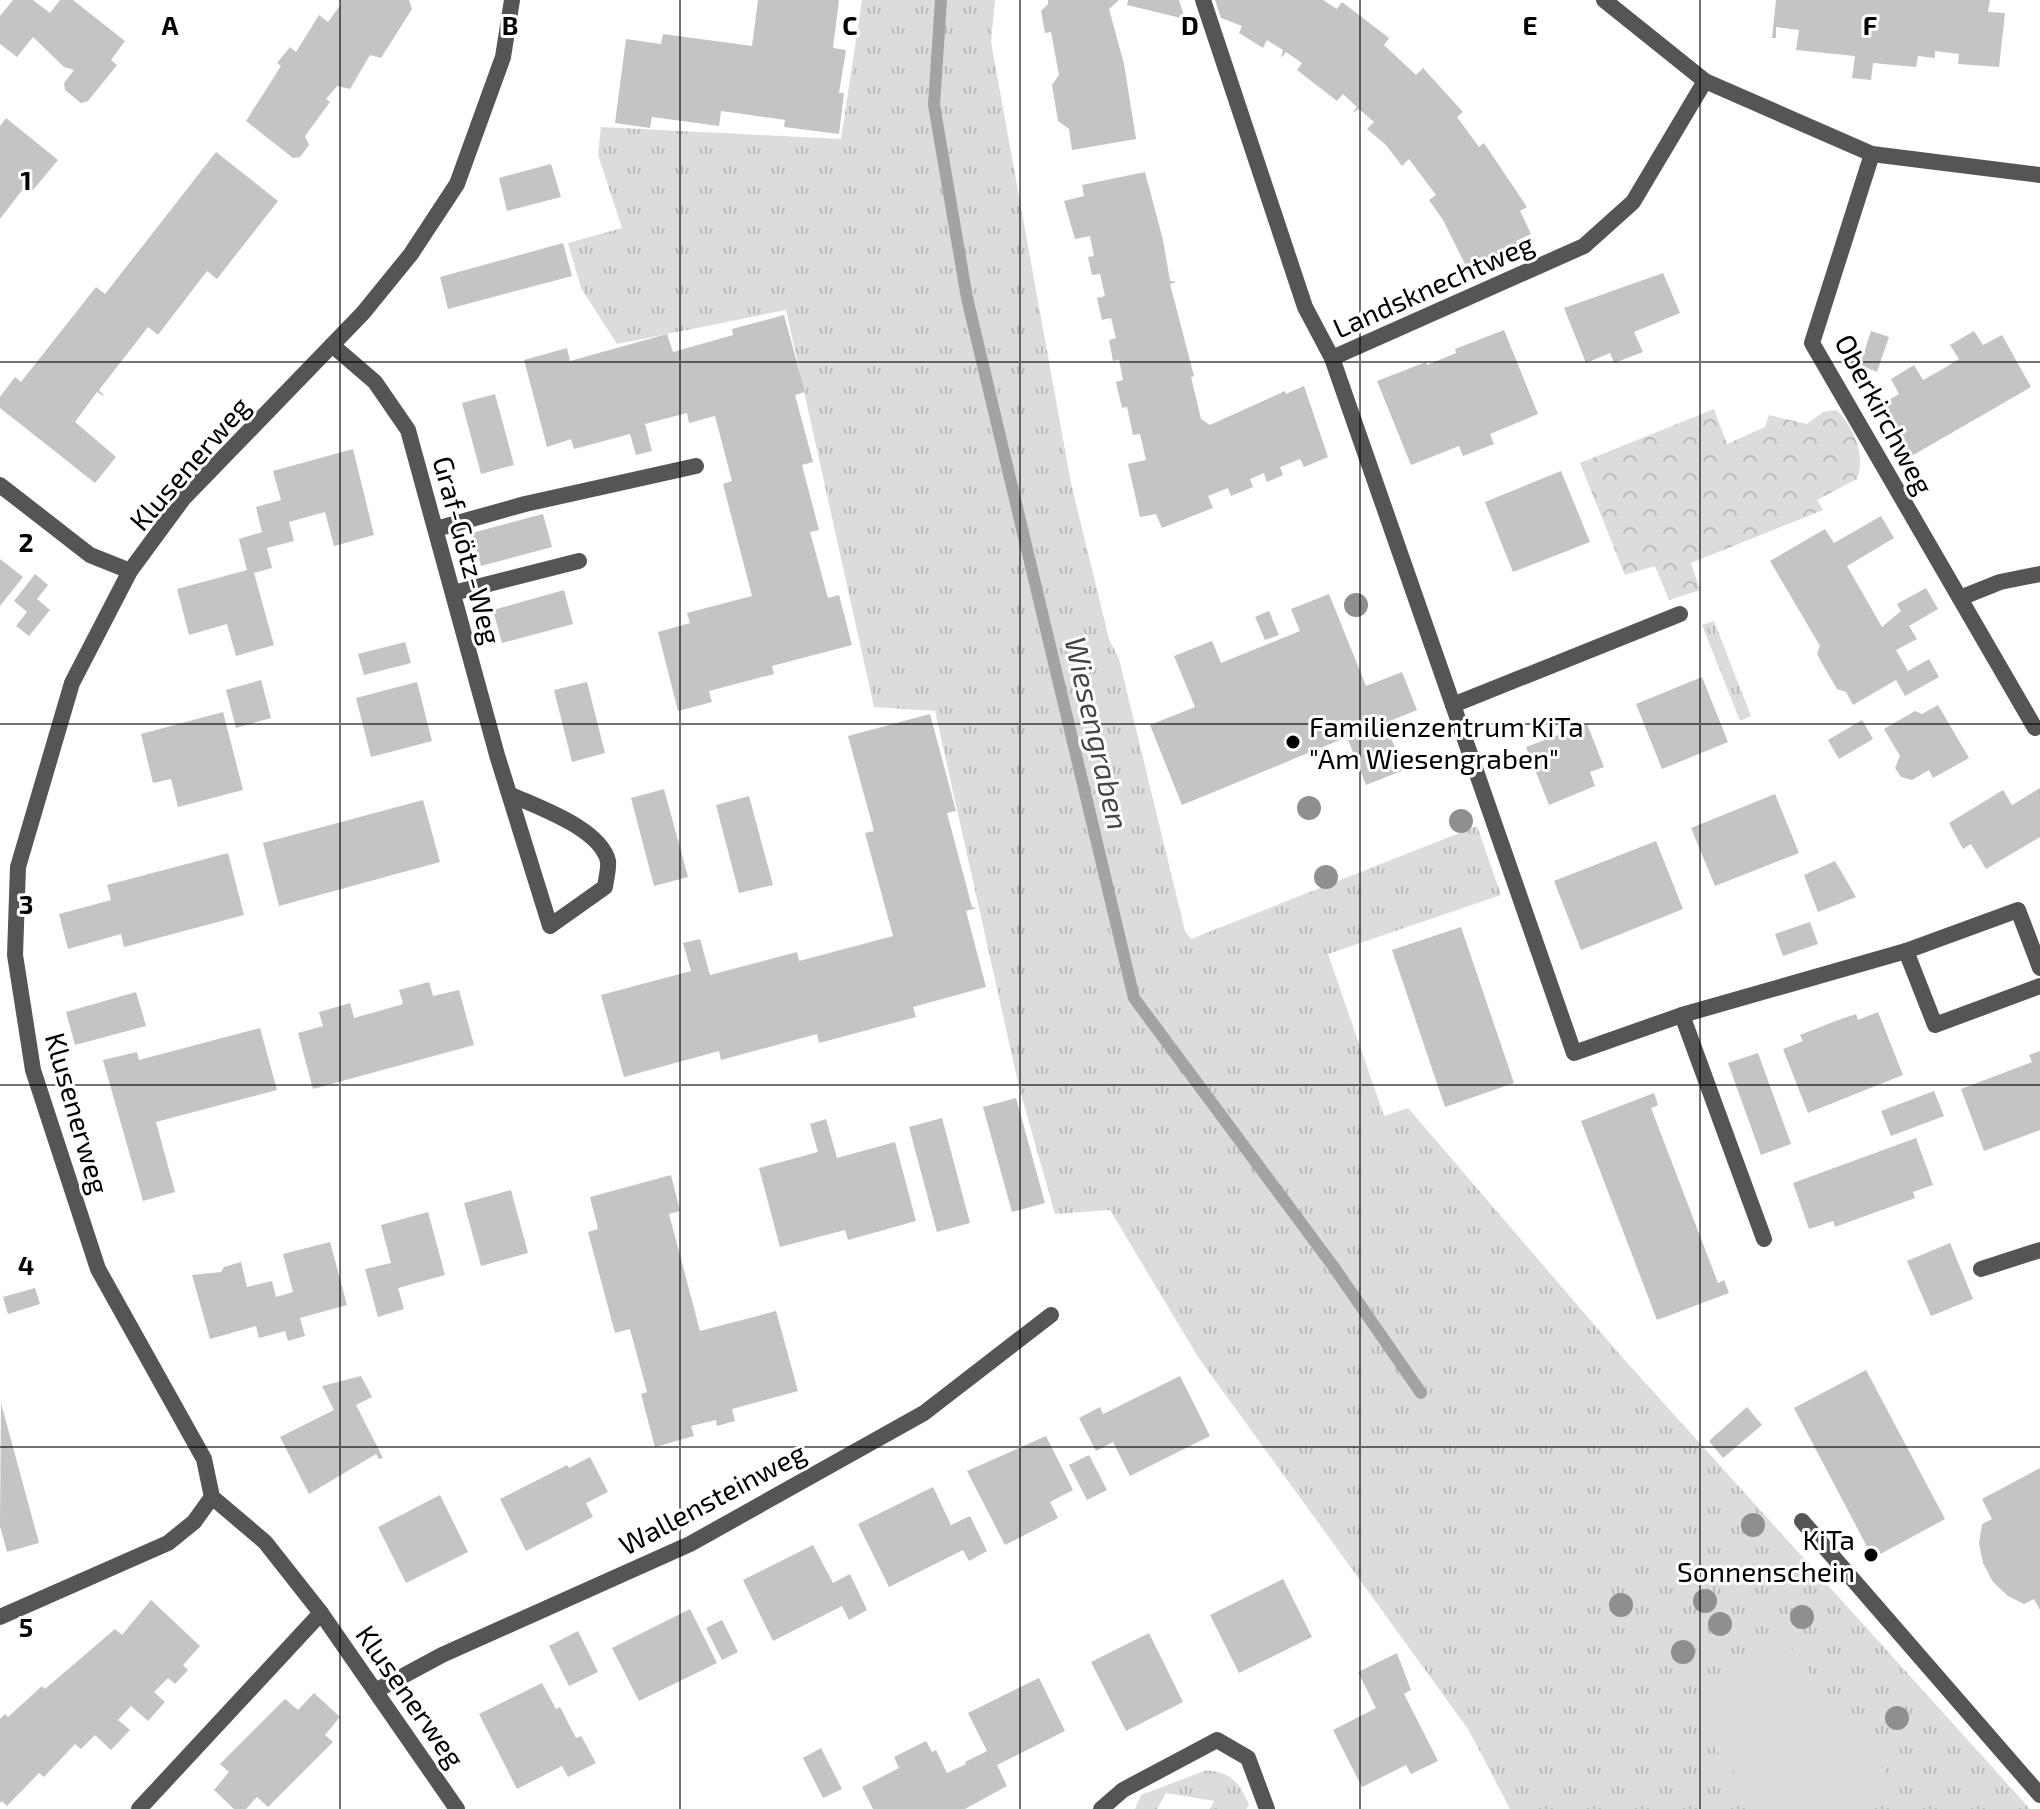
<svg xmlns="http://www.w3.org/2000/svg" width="2040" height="1809" font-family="'Exo 2',sans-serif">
  <defs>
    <pattern id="grass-tufts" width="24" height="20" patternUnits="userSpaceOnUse" patternTransform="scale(2)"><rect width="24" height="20" fill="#dcdcdc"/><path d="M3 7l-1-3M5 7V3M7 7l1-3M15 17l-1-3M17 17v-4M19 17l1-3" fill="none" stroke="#bbb"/></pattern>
    <pattern id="forest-crowns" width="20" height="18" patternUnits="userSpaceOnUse" patternTransform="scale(2)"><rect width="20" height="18" fill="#dcdcdc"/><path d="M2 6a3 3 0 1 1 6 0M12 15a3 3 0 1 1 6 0" fill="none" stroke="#bbb"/></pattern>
  </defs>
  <rect width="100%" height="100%" fill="#fff"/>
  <g fill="url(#grass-tufts)">
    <polygon points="862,0 995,0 991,42 1071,483 1109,639 1119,659 1185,931 1191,939 1477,826 1501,895 1328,954 1384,1116 1408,1108 1622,1357 2030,1809 1510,1809 1468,1729 1198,1357 1110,1210 1055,1214 1019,1087 935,711 874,707 786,310 617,344 581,288 568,243 622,228 598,155 601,127 841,139"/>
    <polygon points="1714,621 1751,716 1740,721 1702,625"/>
    <path d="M1207,1770C1232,1773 1239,1782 1249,1805L1246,1809H1210L1214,1801L1166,1793L1157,1809H1135L1141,1795Z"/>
  </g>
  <path fill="url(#forest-crowns)" d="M1714,409L1727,444L1765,427L1769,415L1807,424L1823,412L1837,410C1854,429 1866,454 1857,479L1817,500L1823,510L1691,563L1700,590L1669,600L1655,566L1625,575L1580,463Z"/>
  <polygon fill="#dcdcdc" points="1780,1634 1898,1788 1871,1809 1761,1809 1684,1707"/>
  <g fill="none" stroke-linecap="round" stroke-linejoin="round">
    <polyline stroke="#a3a3a3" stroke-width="12" points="941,0 934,105 967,298 1134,998 1333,1266 1421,1393"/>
  </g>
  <g fill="#c4c4c4">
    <polygon points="13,0 33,0 50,13 60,0 73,0 125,41 111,60 117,65 88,101 81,103 65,90 64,83 74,70 64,67 33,37 17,57 0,44 0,16"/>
    <polygon points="339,0 409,0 412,9 381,58 370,55 350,89 337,86 326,99 330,102 305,136 309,145 300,157 293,158 246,121 281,66 277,63 290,47 296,52 319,15 328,22 341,4"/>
    <polygon points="758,0 839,0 833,48 846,50 839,93 844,93 839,134 784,127 785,120 721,111 719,126 652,117 650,128 615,123 626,39 661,44 663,34 752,46"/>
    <polygon points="1048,0 1119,0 1109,9 1124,64 1136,139 1072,150 1069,129 1058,121 1052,85 1059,75 1051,32 1045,33 1041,11 1048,4"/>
    <polygon points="1128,0 1179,0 1185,19 1127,5"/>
    <polygon points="1215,0 1323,0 1337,9 1342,2 1389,38 1384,45 1416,75 1423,68 1463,112 1457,117 1479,147 1484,143 1527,207 1520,211 1531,234 1516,241 1519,248 1486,264 1483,258 1466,266 1443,220 1429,200 1436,195 1409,159 1402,166 1386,145 1367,129 1374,122 1359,109 1352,113 1357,107 1343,94 1337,101 1297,70 1302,63 1286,52 1281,58 1283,50 1267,40 1263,48 1239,33 1242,26 1221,18"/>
    <polygon points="1776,0 1990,0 1988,12 2005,13 1999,67 1958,64 1959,54 1935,51 1935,58 1918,56 1916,67 1873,63 1871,80 1852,78 1855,56 1796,50 1799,30 1776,27 1776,38 1772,38"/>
    <polygon points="6,118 58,160 33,190 26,185 0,219 0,126"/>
    <polygon points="216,152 278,201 217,279 207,271 158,335 148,327 99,390 105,397 97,392 75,422 116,457 95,483 0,408 0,397 15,377 21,382 96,287 105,294"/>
    <polygon points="551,164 561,197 507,211 499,178"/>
    <polygon points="1145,172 1163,240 1170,281 1177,282 1170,284 1194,376 1191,377 1201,419 1210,425 1285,391 1286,394 1304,386 1328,457 1304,467 1300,459 1280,467 1283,475 1267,482 1264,473 1250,479 1253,487 1231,496 1228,488 1208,496 1213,508 1162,528 1156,514 1140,517 1128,464 1146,460 1140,434 1133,435 1127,407 1122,408 1116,382 1123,380 1119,360 1113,361 1109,340 1116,338 1111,318 1102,320 1097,298 1105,296 1100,274 1092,275 1088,257 1094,256 1090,236 1075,239 1064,201 1084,196 1082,185"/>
    <polygon points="563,243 572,276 448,309 440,277"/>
    <polygon points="1663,273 1680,313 1634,332 1643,352 1614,363 1610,353 1586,363 1564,308"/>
    <polygon points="784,315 805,392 795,395 813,462 802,465 819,530 810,532 828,598 839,595 852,645 772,666 774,674 709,691 712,702 678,711 658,632 690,623 687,613 752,596 723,484 732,481 715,416 689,423 687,413 645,424 652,451 636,455 630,434 574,449 571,439 547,447 524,360 567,348 570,361 667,334 673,352 733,335 732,329"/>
    <polygon points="1504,330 1538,414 1490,434 1494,444 1463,456 1459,446 1411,465 1377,381 1426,362 1427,365 1456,353 1455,349"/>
    <polygon points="1871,331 1889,337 1877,372 1860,365"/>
    <polygon points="1974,331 1983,345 2002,335 2031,387 1910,457 1880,405 1899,394 1891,379 1914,365 1923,380 1941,370 1959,359 1950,345"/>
    <polygon points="495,394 514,465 481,474 462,403"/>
    <polygon points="353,449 374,535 334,546 325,512 289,522 294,541 267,548 272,568 254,573 274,645 236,656 227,624 189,635 177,589 247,570 239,539 262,532 256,507 281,500 273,471"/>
    <polygon points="1561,471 1590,542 1513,572 1485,502"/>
    <polygon points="543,514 552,547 481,566 472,533"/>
    <polygon points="1881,516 1894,538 1847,566 1882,627 1901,611 1897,604 1926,588 1938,609 1909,626 1917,639 1896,650 1908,671 1929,659 1939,677 1905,696 1896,680 1853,705 1846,692 1837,689 1827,672 1817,654 1820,646 1770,561 1825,529 1834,543"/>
    <polygon points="0,559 23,577 0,606"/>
    <polygon points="35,574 48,585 37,599 50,610 29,636 16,626 27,612 14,601"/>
    <polygon points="564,590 573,624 502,643 493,610"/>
    <polygon points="1329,594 1366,686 1402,672 1417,710 1385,723 1404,770 1366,785 1347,737 1182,805 1150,725 1195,707 1174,656 1212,641 1221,663 1300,631 1291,609"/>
    <polygon points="1269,611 1279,635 1265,640 1255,617"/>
    <polygon points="405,642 411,663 364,675 358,654"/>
    <polygon points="1702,677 1728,742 1662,769 1636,704"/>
    <polygon points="261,680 271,718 236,728 226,690"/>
    <polygon points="417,682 432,741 371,757 356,698"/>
    <polygon points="587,682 605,753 572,762 554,690"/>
    <polygon points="1938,705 1969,758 1933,778 1929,770 1912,780 1901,777 1895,768 1900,756 1884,729 1915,711 1922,714"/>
    <polygon points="223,712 243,790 178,807 171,779 153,783 141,734"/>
    <polygon points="930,714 956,811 947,813 972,907 977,908 966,911 986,987 913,1007 916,1017 819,1043 817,1034 721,1060 719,1051 624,1077 601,995 691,971 683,943 700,939 710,975 797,952 799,961 893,936 865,833 874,831 848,736"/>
    <polygon points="1862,720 1873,739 1839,759 1828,740"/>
    <polygon points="1587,724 1604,767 1590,772 1595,786 1549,805 1526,747"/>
    <polygon points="2040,788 2040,837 1986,869 1971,844 1963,849 1949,823 2003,790 2012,805"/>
    <polygon points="664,789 688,877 654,886 631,798"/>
    <polygon points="1775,794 1799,853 1715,886 1691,828"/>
    <polygon points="749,796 773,885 739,893 716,805"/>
    <polygon points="423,800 440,862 279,906 263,843"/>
    <polygon points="1656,841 1683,909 1581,950 1554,881"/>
    <polygon points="228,853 244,915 124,947 121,934 68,949 59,914 111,900 107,885"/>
    <polygon points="1835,861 1856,897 1818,912 1804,875"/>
    <polygon points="1810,922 1818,944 1783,956 1775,934"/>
    <polygon points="1461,927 1514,1083 1445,1107 1392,950"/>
    <polygon points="429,982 433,996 459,990 474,1045 313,1089 298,1033 323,1026 319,1012 350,1003 354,1018 379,1011 403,1004 399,990"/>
    <polygon points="136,992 146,1026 75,1045 66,1012"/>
    <polygon points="1878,1012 1903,1075 1808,1113 1783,1049 1803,1041 1800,1035 1833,1022 1856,1014 1858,1020"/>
    <polygon points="260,1028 277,1090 156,1122 175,1192 143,1201 103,1060 137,1052 139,1060"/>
    <polygon points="2040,1051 2040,1130 1984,1151 1961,1089 2032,1062 2029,1055"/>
    <polygon points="1758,1053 1791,1144 1761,1155 1728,1063"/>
    <polygon points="1934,1091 1944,1116 1891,1136 1881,1111"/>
    <polygon points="1654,1093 1658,1105 1651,1108 1718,1283 1724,1280 1729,1293 1657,1320 1581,1121"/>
    <polygon points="1016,1098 1045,1203 1012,1212 983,1107"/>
    <polygon points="942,1118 970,1223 937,1232 909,1127"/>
    <polygon points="826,1119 837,1158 895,1142 916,1221 848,1240 845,1230 780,1247 759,1168 818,1152 810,1124"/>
    <polygon points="1916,1138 1933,1185 1913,1192 1915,1198 1835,1227 1833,1221 1809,1229 1793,1183"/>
    <polygon points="671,1175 680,1211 669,1214 700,1331 776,1311 798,1391 732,1409 735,1421 717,1426 716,1420 691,1426 694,1436 655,1447 641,1394 647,1392 630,1329 615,1333 588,1232 598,1229 590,1197"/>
    <polygon points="511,1190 528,1253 481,1266 464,1203"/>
    <polygon points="428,1212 445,1275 398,1288 404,1309 378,1317 365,1269 391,1263 381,1225"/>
    <polygon points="330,1242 347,1305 300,1318 305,1336 288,1341 285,1331 259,1338 256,1326 210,1339 192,1275 221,1272 224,1267 241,1262 247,1287 272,1281 276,1297 293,1292 283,1254"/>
    <polygon points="1950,1243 1973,1299 1931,1316 1907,1261"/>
    <polygon points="35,1288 40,1304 8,1314 3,1297"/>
    <polygon points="1866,1370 1945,1519 1873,1558 1794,1408"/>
    <polygon points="361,1376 372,1397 356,1405 383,1458 379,1459 376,1454 309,1494 280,1437 334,1410 322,1386"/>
    <polygon points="1180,1376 1210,1436 1130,1476 1113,1442 1096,1451 1079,1418 1100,1407 1103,1414"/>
    <polygon points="1,1403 39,1543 7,1552 0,1526"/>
    <polygon points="1747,1407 1762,1425 1723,1458 1709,1441"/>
    <polygon points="1046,1436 1073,1490 1050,1502 1058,1518 1005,1545 967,1471"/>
    <polygon points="1089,1455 1107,1490 1087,1500 1069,1465"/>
    <polygon points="590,1457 608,1492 586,1503 593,1517 526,1551 500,1499 567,1465 569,1468"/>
    <polygon points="2040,1468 2040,1610 2034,1599 2024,1604 2008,1596 1993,1582 1983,1563 1979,1543 1982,1524 1992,1519 1982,1499"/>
    <polygon points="933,1487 951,1525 970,1516 987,1551 969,1561 963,1550 889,1587 858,1524"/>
    <polygon points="440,1495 468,1552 406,1583 378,1527"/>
    <polygon points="813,1545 833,1583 850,1574 867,1610 849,1620 842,1606 773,1641 743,1580"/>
    <polygon points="1283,1579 1312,1637 1239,1673 1210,1615"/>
    <polygon points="151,1600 200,1646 183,1665 188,1670 175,1684 168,1678 154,1692 165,1702 148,1721 131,1706 118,1720 130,1730 111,1750 95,1735 81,1749 75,1744 44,1777 39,1773 7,1806 2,1801 0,1803 0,1719 5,1714 8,1717 42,1686 45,1689 115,1629 122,1635"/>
    <polygon points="690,1609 717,1663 639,1701 612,1648"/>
    <polygon points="722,1620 738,1652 722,1660 706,1628"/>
    <polygon points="578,1631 598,1672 569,1686 549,1646"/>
    <polygon points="1149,1633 1183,1702 1126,1731 1091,1662"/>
    <polygon points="1397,1653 1411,1690 1404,1694 1438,1761 1411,1774 1406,1765 1362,1787 1333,1730 1376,1708 1358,1672"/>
    <polygon points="1039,1678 1065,1731 997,1765 1007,1786 965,1809 873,1809 862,1787 899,1768 894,1757 926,1741 932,1752 936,1750 947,1773 966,1764 965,1762 987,1751 968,1713"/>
    <polygon points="542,1683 556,1709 560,1707 576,1738 581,1736 596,1763 568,1777 562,1766 517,1789 479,1714"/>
    <polygon points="314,1693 340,1717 325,1735 333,1742 268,1807 257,1797 246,1809 234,1809 214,1790 229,1772 220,1764 285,1699 298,1710"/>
    <polygon points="821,1748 842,1789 823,1798 803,1758"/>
  </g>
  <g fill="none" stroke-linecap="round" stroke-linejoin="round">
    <g stroke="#555" stroke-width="16">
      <polyline points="436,529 525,504 696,466"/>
      <polyline points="453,593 579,561"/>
      <polyline points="1981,1269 2040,1250"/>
      <polyline points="1802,1521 2040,1795"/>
    </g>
    <g stroke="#555" stroke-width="16">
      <polyline points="1203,0 1305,307 1332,358 1584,246 1633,202 1705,81"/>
      <polyline points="1604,0 1705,81 1872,154 2040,175"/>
      <polyline points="1872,154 1812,343 2035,728"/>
      <path d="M332,345L375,382L408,430L497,755L550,926L605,887C606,879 609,868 608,861C600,828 537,807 509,794"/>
      <polyline points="1332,358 1453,705 1680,614"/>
      <polyline points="0,485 90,555 130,571"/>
      <polyline points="1960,598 2000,582 2040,574"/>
      <polyline points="1453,705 1574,1053 1682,1015 1764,1239"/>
      <polyline points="1906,951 1935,1025 2040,986"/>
      <polyline points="1682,1015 1906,951 2018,910 2040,968"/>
      <polyline points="0,1617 168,1543 194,1522 212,1497"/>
      <polyline points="377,1690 442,1655 690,1544 924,1413 1051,1315"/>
      <polyline points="139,1809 321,1613"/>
      <polyline points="457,1809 321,1613 265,1542 212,1497 204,1459 98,1269 33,1070 15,955 18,867 72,683 130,571 183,499 363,313 411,254 457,184 503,57 512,0"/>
      <polyline points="1101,1809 1123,1790 1217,1740 1248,1758 1267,1809"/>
    </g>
  </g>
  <g fill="#8f8f8f">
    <circle cx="1356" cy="605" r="12"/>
    <circle cx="1309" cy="808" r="12"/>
    <circle cx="1461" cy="821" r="12"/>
    <circle cx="1326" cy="877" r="12"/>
    <circle cx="1753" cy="1525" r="12"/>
    <circle cx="1705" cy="1601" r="12"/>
    <circle cx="1621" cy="1605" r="12"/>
    <circle cx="1802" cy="1617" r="12"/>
    <circle cx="1720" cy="1624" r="12"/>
    <circle cx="1683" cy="1652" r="12"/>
    <circle cx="1897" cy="1718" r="12"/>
  </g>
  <path fill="none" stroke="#000" stroke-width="2" stroke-opacity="0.55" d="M340,0V1809M680,0V1809M1020,0V1809M1360,0V1809M1700,0V1809M0,362H2040M0,724H2040M0,1085H2040M0,1447H2040"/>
  <g fill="#000" stroke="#fff" stroke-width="3">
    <circle cx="1293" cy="742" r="8"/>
    <circle cx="1871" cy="1555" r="8"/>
  </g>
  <g text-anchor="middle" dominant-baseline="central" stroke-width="6" stroke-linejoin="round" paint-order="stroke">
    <g font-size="28" fill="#000" stroke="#fff">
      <text transform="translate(1433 285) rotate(-24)">Landsknechtweg</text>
      <text transform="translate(1885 414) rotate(62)">Oberkirchweg</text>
      <text transform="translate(189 463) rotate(-49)">Klusenerweg</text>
      <text transform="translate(468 550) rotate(75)">Graf-Götz-Weg</text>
      <text transform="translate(78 1113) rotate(74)">Klusenerweg</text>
      <text transform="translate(712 1498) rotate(-28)">Wallensteinweg</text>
      <text transform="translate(411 1696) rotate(55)">Klusenerweg</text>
    </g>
    <g font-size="28" fill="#000" stroke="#fff" text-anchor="start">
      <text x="1309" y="726">Familienzentrum KiTa<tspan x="1309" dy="32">"Am Wiesengraben"</tspan></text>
      <text x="1855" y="1539" text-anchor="end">KiTa<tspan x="1855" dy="32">Sonnenschein</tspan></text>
    </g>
    <g font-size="30" font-style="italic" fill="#444" stroke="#fff">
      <text transform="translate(1098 733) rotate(77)">Wiesengraben</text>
    </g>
  </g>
  <g font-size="26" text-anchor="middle" font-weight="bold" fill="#000" stroke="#fff" stroke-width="6" stroke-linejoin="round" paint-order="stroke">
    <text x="170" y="35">A</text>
    <text x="510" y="35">B</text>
    <text x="850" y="35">C</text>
    <text x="1190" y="35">D</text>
    <text x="1530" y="35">E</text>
    <text x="1870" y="35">F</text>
    <text x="26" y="190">1</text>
    <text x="26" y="552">2</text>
    <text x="26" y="914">3</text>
    <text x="26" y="1275">4</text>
    <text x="26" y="1637">5</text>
  </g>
</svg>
